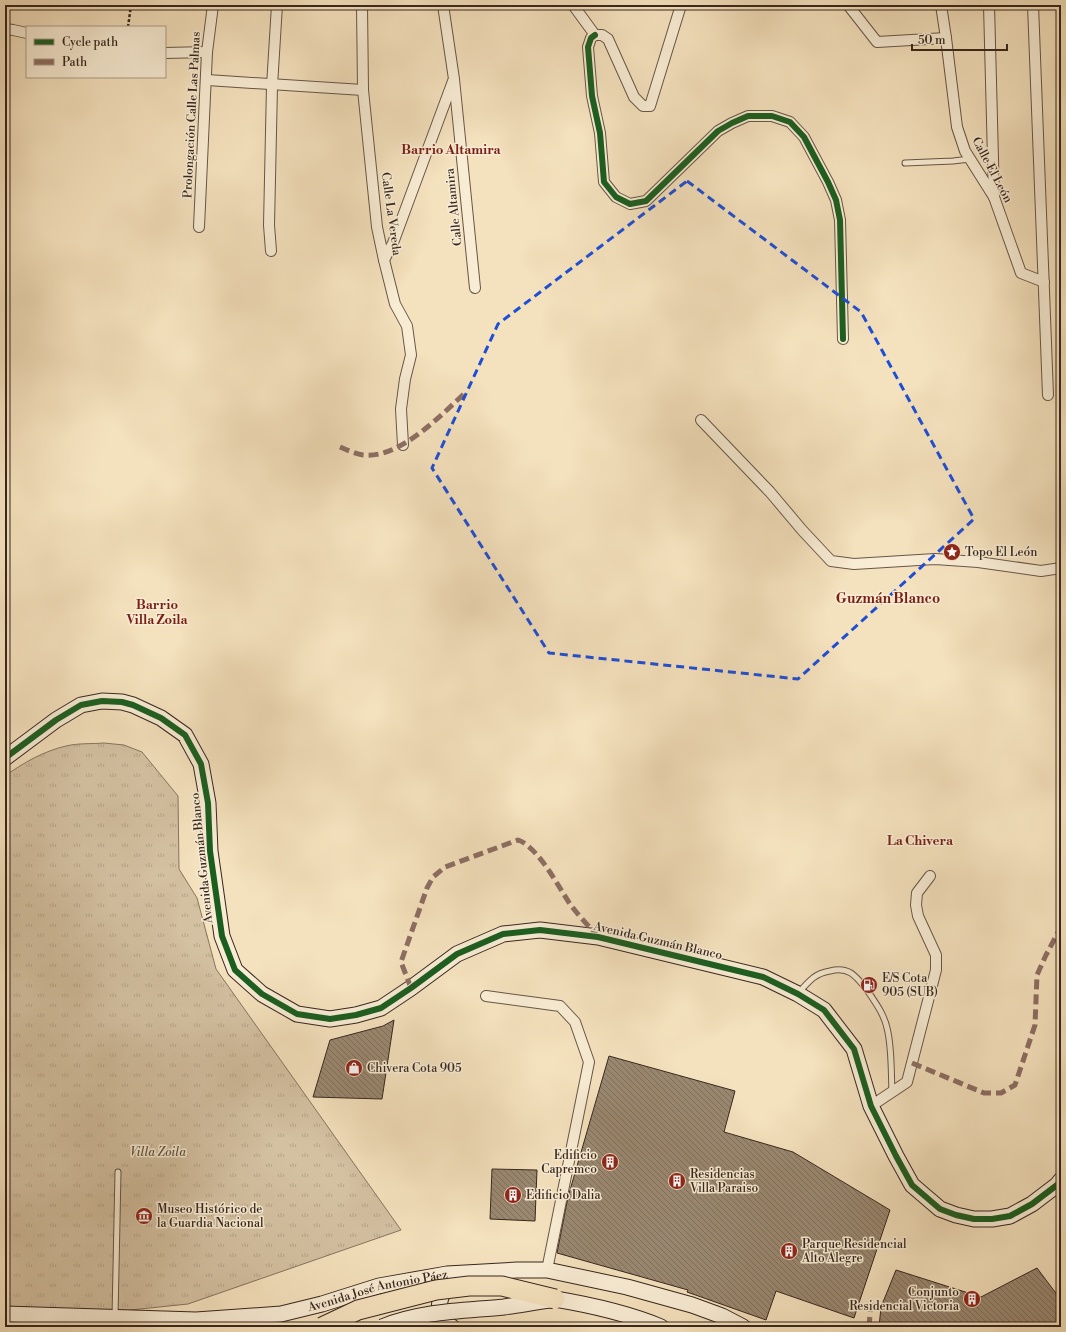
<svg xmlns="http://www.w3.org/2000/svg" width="1066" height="1332" font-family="'Libre Bodoni',serif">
  <defs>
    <pattern id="park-tufts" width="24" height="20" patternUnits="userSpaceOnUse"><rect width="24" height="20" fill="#d4c1a2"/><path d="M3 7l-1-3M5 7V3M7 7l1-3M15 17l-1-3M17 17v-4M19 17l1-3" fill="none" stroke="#b7a68b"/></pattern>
    <pattern id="building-back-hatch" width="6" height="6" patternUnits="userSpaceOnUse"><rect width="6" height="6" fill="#9a8871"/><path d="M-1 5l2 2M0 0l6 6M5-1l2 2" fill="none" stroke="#7f6f5c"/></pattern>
  </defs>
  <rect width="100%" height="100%" fill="#f4e1bd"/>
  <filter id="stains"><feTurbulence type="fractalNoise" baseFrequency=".005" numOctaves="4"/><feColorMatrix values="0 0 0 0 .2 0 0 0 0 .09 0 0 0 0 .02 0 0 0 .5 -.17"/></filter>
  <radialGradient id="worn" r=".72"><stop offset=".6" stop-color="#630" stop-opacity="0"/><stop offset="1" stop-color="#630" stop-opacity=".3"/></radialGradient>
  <path fill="url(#park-tufts)" stroke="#867460" d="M104,743L124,745L142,752L178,796L179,869L197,898L216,969L401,1230L188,1304L111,1312L5,1306V776C23,763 44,751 66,746C78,743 92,744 104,743Z"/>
  <g fill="url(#building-back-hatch)" stroke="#38271e">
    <polygon points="394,1020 382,1099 313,1097 330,1040 383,1026"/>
    <polygon points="609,1056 735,1091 724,1132 793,1152 890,1210 854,1318 776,1291 766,1320 687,1292 688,1290 557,1253 568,1197"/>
    <polygon points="492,1169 537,1170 535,1221 490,1219"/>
    <polygon points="1037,1268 1061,1300 1061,1327 879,1327 881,1307 896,1270 981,1297"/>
  </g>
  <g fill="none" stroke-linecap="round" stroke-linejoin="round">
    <g stroke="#675646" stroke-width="7">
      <g id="lane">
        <polyline points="905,163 953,161 970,159"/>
        <path d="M798,993C803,988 808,982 813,978C818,974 824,972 830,971C849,966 856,976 867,990C875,1002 884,1014 887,1028C892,1047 891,1072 892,1092"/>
        <polyline points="115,1317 118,1172"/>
      </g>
    </g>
    <g stroke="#675646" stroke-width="12">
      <g id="street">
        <polyline points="362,5 363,90 377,227 384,260 395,304 407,326 411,355 405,379 401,409 403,445"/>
        <polyline points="443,5 454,79 475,288"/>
        <polyline points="573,5 595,35"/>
        <polyline points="848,5 877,42 946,38"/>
        <polyline points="941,5 946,38 957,127 965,151 994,197 1021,273 1044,282"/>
        <polyline points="989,5 994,197"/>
        <polyline points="1033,5 1048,395"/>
        <polyline points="5,29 13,30 27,33"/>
        <polyline points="595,35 591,38 588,47 592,96 600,133 604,182 616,197 630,204 646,201 718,131 732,123 748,116 772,116 790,122 804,137 828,182 836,200 840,220 843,339"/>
        <polyline points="595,35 602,35 608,39 634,97 643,106 650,106 681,5"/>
        <polyline points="165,53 207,52"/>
        <polyline points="207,80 363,90"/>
        <polyline points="199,227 207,52 213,5"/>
        <polyline points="271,251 269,225 272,86 277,5"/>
        <polyline points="384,260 393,243 453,81"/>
        <polyline points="701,420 770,492 802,530 831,561 854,564 935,559 978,562 1041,571 1061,568"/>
        <polyline points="486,996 560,1006 575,1022 589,1062 547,1270"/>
        <polyline points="871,1106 907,1082 936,970 936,955 918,916 916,905 917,893 930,876"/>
      </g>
    </g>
    <g stroke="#38271e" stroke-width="17">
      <g id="secondary">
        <polyline points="5,758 56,720 81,705 102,701 122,702 133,705 161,718 185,735 201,764 208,803 210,851 222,936 235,970 262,994 297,1014 330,1019 356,1015 381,1008 411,988 457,954 503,934 540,930 598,937 763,977 798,994 824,1010 854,1049 871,1106 896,1156 912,1185 940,1209 956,1215 974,1219 992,1219 1010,1216 1032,1204 1057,1185 1061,1180"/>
        <path d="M450,1283C441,1292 436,1306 442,1318C444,1322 449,1325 452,1327"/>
        <path d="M555,1299C591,1305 627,1313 661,1327"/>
        <path id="s1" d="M5,1314L196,1320L281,1314L322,1304L379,1286L447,1274L517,1270H547L627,1287L692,1305L722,1316L743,1327"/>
      </g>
    </g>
    <polyline stroke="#38271e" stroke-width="2.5" stroke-dasharray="3 2" stroke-linecap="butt" points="128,27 131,5"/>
    <use href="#lane" stroke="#f8ecd4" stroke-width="5"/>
    <use href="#street" stroke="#f8ecd4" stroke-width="10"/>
    <use href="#secondary" stroke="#f8ecd4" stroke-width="15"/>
    <g stroke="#38271e" stroke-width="17" stroke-linecap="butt">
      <path id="secondary-bridge" d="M382,1327C421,1311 463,1311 504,1307C519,1305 535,1302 550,1300"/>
    </g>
    <g stroke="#38271e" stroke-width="21" stroke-linecap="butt">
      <polyline id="highway-bridge" points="322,1327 358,1310 436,1290 469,1286 502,1286 555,1299"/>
    </g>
    <use href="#secondary-bridge" stroke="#f8ecd4" stroke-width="15"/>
    <use href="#highway-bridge" stroke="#f4e1bd" stroke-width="19"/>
    <g stroke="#8d6e63" stroke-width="5" stroke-dasharray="10 5" stroke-linecap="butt">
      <path d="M340,447C347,450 356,454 363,455C400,459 441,415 466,392"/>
      <path d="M411,988L401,962L427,888L433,877L445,867L518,840C538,847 558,886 570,904C578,915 589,926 598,937"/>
      <polyline points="912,1063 984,1093 1001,1093 1015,1085 1035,1025 1037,975 1046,955 1061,927"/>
      <polyline points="869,1327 871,1303"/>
    </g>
    <g stroke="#f8ecd4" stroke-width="8">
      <g id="cycleway">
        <polyline points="595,35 591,38 588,47 592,96 600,133 604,182 616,197 630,204 646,201 718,131 732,123 748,116 772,116 790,122 804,137 828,182 836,200 840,220 843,339"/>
        <polyline points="5,758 56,720 81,705 102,701 122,702 133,705 161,718 185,735 201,764 208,803 210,851 222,936 235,970 262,994 297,1014 330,1019 356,1015 381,1008 411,988 457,954 503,934 540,930 598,937 763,977 798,994 824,1010 854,1049 871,1106 896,1156 912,1185 940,1209 956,1215 974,1219 992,1219 1010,1216 1032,1204 1057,1185 1061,1180"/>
      </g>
    </g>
    <use href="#cycleway" stroke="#1b5e20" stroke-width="6"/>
  </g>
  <path fill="none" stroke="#1d4ed8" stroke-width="3" stroke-dasharray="8 5" stroke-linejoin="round" d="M687,181L861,312L974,519L798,679L549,653L432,468L498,324Z"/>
  <defs>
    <g id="sight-disc" transform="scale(0.9)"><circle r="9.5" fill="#8f2418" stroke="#f8ecd4"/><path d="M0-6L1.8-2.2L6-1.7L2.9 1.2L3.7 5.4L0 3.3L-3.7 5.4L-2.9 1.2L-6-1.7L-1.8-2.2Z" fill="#fff"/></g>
    <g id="fuel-disc" transform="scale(0.9)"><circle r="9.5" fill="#8f2418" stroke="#f8ecd4"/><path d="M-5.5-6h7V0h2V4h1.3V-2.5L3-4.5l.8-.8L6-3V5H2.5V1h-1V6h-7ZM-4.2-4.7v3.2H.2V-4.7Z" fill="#fff"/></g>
    <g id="shop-disc" transform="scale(0.9)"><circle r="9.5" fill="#8f2418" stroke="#f8ecd4"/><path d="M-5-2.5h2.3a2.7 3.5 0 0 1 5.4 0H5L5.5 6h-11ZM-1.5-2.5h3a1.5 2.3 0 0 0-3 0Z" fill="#fff"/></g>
    <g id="building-disc" transform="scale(0.9)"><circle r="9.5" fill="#8f2418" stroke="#f8ecd4"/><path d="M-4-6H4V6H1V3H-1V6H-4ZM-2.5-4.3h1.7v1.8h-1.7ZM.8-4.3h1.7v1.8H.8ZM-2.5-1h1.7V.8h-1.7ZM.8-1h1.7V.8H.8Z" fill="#fff"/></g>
    <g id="museum-disc" transform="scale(0.9)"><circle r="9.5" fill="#8f2418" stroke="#f8ecd4"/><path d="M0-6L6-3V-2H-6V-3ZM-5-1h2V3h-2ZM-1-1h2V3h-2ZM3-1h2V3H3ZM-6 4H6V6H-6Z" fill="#fff"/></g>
  </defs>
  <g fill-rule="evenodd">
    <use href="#sight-disc" x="952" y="552"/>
    <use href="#fuel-disc" x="869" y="985"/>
    <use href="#shop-disc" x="354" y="1068"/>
    <use href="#building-disc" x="610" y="1162"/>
    <use href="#building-disc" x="677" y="1181"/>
    <use href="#building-disc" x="513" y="1195"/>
    <use href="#museum-disc" x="144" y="1216"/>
    <use href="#building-disc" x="789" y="1251"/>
    <use href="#building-disc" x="972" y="1299"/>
  </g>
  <g text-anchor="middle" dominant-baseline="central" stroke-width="3" stroke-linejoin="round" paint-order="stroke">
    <g font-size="12" fill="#38271e" stroke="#f8ecd4">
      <text transform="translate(192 115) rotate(-87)">Prolongación Calle Las Palmas</text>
      <text transform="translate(992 170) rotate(62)">Calle El León</text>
      <text transform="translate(454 207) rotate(-96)">Calle Altamira</text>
      <text transform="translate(391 214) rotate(82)">Calle La Vereda</text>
      <text transform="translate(202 858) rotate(-96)">Avenida Guzmán Blanco</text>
      <text transform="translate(658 941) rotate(13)">Avenida Guzmán Blanco</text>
      <text stroke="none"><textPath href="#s1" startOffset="376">Avenida José Antonio Páez</textPath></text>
    </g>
    <g font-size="12" fill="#38271e" stroke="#f8ecd4" text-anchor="start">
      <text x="965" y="552">Topo El León</text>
      <text x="882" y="978">E/S Cota<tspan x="882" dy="14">905 (SUB)</tspan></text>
      <text x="367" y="1068">Chivera Cota 905</text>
      <text x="597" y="1155" text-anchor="end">Edificio<tspan x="597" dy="14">Capremco</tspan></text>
      <text x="690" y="1174">Residencias<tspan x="690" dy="14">Villa Paraiso</tspan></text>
      <text x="526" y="1195">Edificio Dalia</text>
      <text x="157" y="1209">Museo Histórico de<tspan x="157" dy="14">la Guardia Nacional</tspan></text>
      <text x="802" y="1244">Parque Residencial<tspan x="802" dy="14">Alto Alegre</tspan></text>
      <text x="959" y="1292" text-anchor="end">Conjunto<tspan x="959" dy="14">Residencial Victoria</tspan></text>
    </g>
    <g font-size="12" font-style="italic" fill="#5f4e3f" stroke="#f8ecd4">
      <text x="158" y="1152">Villa Zoila</text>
    </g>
    <g font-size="13" font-weight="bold" fill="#7a1f14" stroke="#f8ecd4">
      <text x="451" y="150">Barrio Altamira</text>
      <text x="157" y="605">Barrio<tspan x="157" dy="15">Villa Zoila</tspan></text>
      <text x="920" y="841">La Chivera</text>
    </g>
    <g font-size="14" font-weight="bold" fill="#7a1f14" stroke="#f8ecd4">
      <text x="888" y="599">Guzmán Blanco</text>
    </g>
  </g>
  <rect width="1066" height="1332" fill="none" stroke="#f4e1bd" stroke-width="20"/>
  <rect x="6" y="6" width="1054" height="1320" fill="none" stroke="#38271e" stroke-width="2"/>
  <rect x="10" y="10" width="1046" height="1312" fill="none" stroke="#38271e"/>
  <rect x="26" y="26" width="140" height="52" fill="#f8ecd4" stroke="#ab9d8b"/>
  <rect x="34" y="39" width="20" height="6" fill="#1b5e20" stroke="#ab9d8b"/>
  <text x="62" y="46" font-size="12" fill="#38271e">Cycle path</text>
  <rect x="34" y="59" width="20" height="6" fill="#8d6e63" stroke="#ab9d8b"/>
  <text x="62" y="66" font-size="12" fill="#38271e">Path</text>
  <path d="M912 44v6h95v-6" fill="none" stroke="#38271e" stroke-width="2"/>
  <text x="918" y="44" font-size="12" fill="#38271e" stroke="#f8ecd4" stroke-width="3" paint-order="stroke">50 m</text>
  <rect width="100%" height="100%" filter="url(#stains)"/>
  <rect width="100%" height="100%" fill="url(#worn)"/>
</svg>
